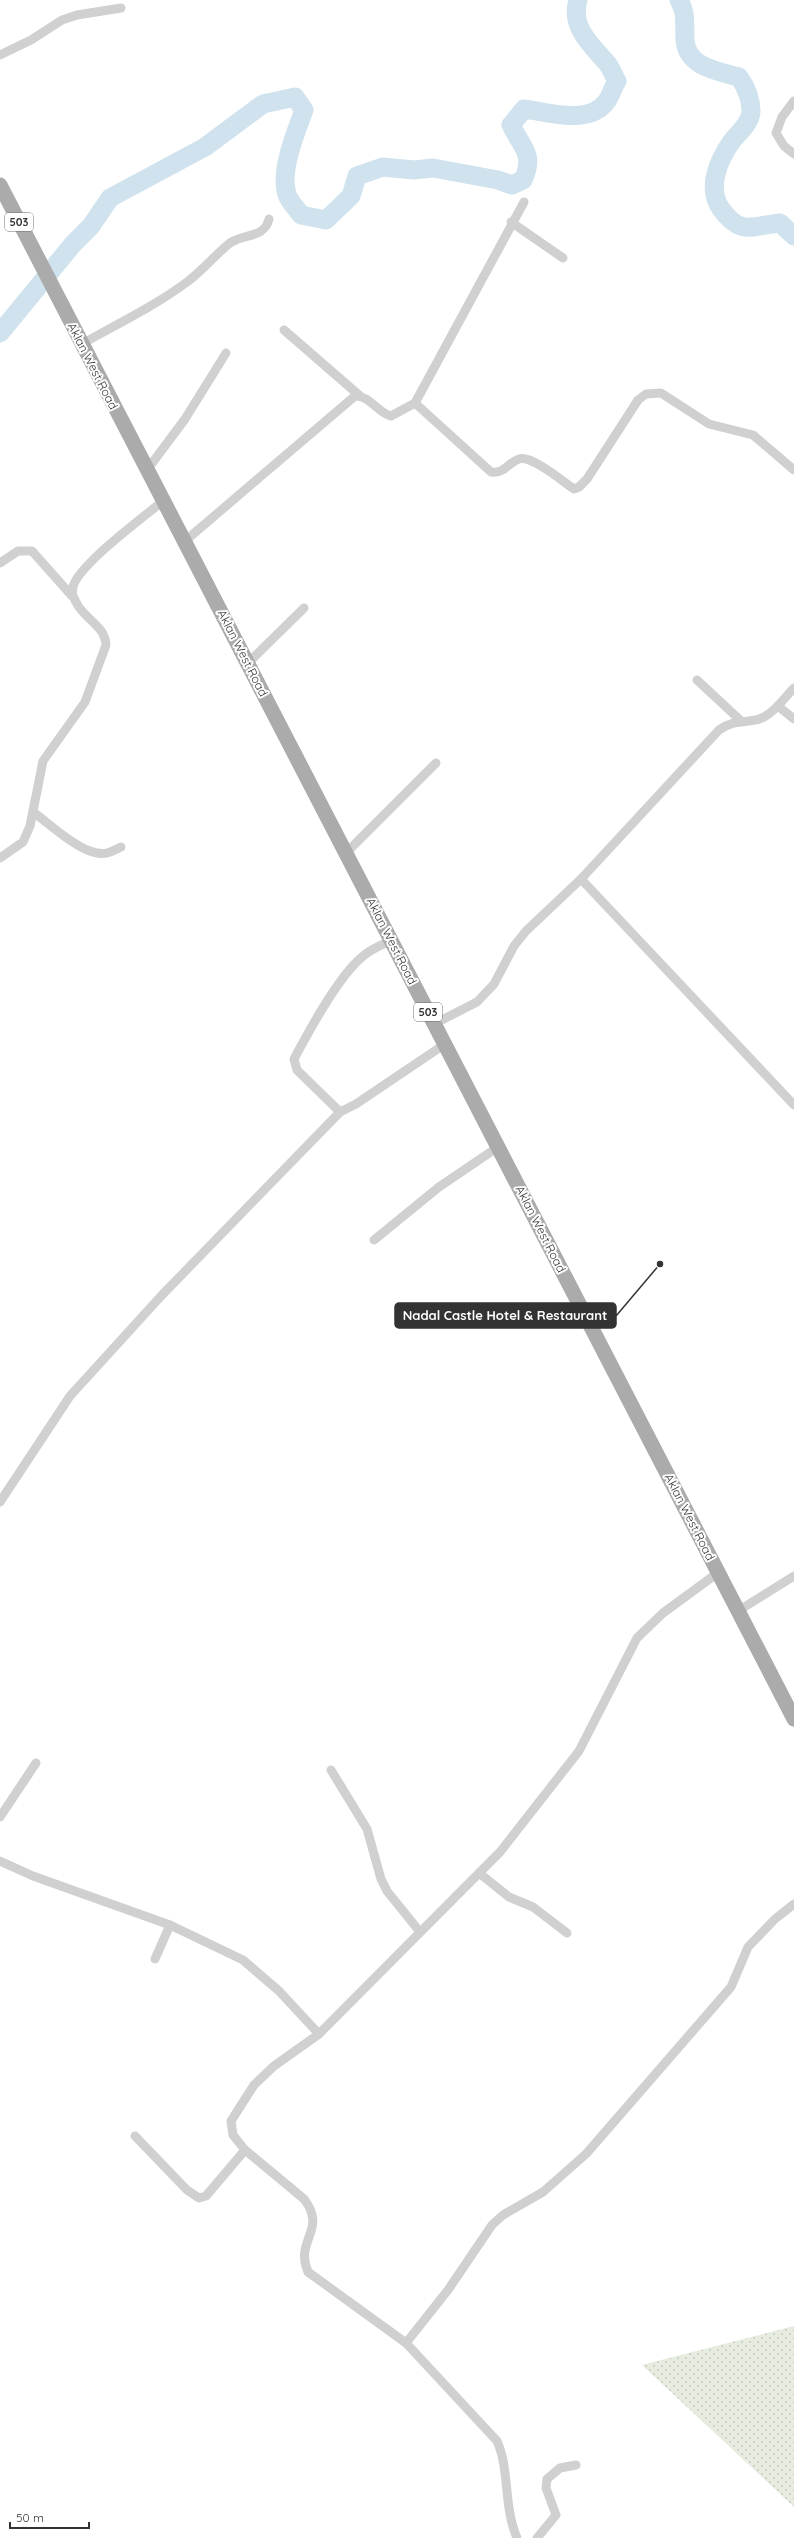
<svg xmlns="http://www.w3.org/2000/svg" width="794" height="2538" font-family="Quicksand,sans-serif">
  <defs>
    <pattern id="green-dots" width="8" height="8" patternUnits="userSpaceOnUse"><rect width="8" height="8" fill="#e6ecdf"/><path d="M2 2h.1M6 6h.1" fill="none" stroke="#c6cbc0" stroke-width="1.8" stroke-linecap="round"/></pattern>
  </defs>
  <rect width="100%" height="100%" fill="#fff"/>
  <polygon fill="url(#green-dots)" points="794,2326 794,2507 642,2365"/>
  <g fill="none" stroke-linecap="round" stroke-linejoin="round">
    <g stroke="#cfe2ee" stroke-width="19">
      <path d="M679,0C687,14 684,24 685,39C686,67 718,71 739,77C746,87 751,98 751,111C751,123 739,132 732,141C719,159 706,188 721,209C741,236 751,226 780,223L794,236"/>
      <path d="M0,333L73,244L91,226L110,198L205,147L263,104L295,97L304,110C296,132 278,174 288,197C291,203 297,209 301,215L326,220L351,196L357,176L383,167L414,170L433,168L498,180L512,185L523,180C535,154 522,148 511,125L524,109C549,112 589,126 607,101C611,95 613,87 617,81C613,75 611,67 606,62C590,44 570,26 578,0"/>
    </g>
    <g stroke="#d0d0d0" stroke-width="9">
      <polyline points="0,55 31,40 62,20 77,15 121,8"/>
      <polyline points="794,101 782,117 776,133 784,146 794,154"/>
      <polyline points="511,222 563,258"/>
      <polyline points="284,330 360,396"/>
      <path d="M82,344C117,324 155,306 187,282C203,270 215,255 230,243C244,233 264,239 269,219"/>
      <path d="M415,403L491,472C504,474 508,463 519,459C532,455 562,481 574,489L579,487L587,479L638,400L646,394L661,393L709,424L753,435L794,470"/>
      <polyline points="147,470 185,419 226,353"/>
      <path d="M185,541L355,396C369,395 378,413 391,416L415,403L524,202"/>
      <polyline points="0,563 18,551 32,551 72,596"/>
      <polyline points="248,663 304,608"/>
      <polyline points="697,680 740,720"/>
      <polyline points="778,706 794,719"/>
      <path d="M33,812C50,824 77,850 97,853C106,855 113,851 121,847"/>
      <polyline points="346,853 436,763"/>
      <path d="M0,858L23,842L30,826L43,761L85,702L106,645C105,626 85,619 77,604C74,598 71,594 73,587C78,565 144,517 163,501"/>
      <polyline points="581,879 794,1105"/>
      <path d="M434,1024L477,1002L494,984L514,946L526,931L581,879L719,730C738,717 748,725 764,717C776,711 785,697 794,688"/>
      <path d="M340,1112L297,1070L294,1059C309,1031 338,977 362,957C370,949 382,945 392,940"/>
      <polyline points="374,1240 439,1187 498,1147"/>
      <polyline points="0,1502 70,1396 162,1295 340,1112 356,1104 445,1044"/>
      <polyline points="738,1611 794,1576"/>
      <polyline points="331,1770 367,1829 381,1879 387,1891 420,1932"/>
      <polyline points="0,1817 36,1763"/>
      <polyline points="0,1861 33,1876 170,1925 243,1960 279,1991 319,2034"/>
      <polyline points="479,1873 509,1897 533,1907 567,1933"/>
      <polyline points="155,1959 170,1925"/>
      <polyline points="135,2136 187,2190 199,2198 206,2196 245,2150"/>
      <polyline points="406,2343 448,2290 492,2225 503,2215 543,2192 586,2154 731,1987 748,1947 775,1919 794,1904"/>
      <path d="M517,2538C503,2505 510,2470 497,2441L406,2343L308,2272C294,2240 328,2230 304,2199L245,2150L233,2135L231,2121L254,2085L274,2066L319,2034L500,1852L579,1751L637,1638L663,1613L719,1572"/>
      <polyline points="537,2538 556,2515 546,2488 547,2479 560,2468 576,2465"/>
    </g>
    <polyline stroke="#ababab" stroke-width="15" points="0,185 794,1719"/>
  </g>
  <g text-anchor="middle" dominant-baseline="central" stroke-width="4" stroke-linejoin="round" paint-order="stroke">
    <g fill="#fff" stroke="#707070" stroke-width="1">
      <rect x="5" y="213" width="28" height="18" rx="3"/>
      <rect x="414" y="1003" width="28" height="18" rx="3"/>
    </g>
    <g font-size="11" font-weight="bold" fill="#333">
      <text x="19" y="222">503</text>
      <text x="428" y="1012">503</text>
    </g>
    <g font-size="12" fill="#333" stroke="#fff">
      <text transform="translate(93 366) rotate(63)">Aklan West Road</text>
      <text transform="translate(243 653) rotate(63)">Aklan West Road</text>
      <text transform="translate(392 941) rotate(63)">Aklan West Road</text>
      <text transform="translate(541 1229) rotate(63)">Aklan West Road</text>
      <text transform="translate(690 1517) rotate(63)">Aklan West Road</text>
    </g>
  </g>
  <path fill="none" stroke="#333" stroke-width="1.5" d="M660 1264L616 1316"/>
  <circle fill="#333" stroke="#fff" stroke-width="1.5" cx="660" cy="1264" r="4"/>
  <rect fill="#333" stroke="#333" stroke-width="1.5" x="395" y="1303" width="221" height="25" rx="4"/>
  <g font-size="13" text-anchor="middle" font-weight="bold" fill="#fff">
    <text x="505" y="1320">Nadal Castle Hotel &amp; Restaurant</text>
  </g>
  <path d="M10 2522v6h79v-6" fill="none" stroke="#333333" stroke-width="2"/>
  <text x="16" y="2522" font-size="12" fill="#333333" stroke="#ffffff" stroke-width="3" paint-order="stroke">50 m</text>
</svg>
